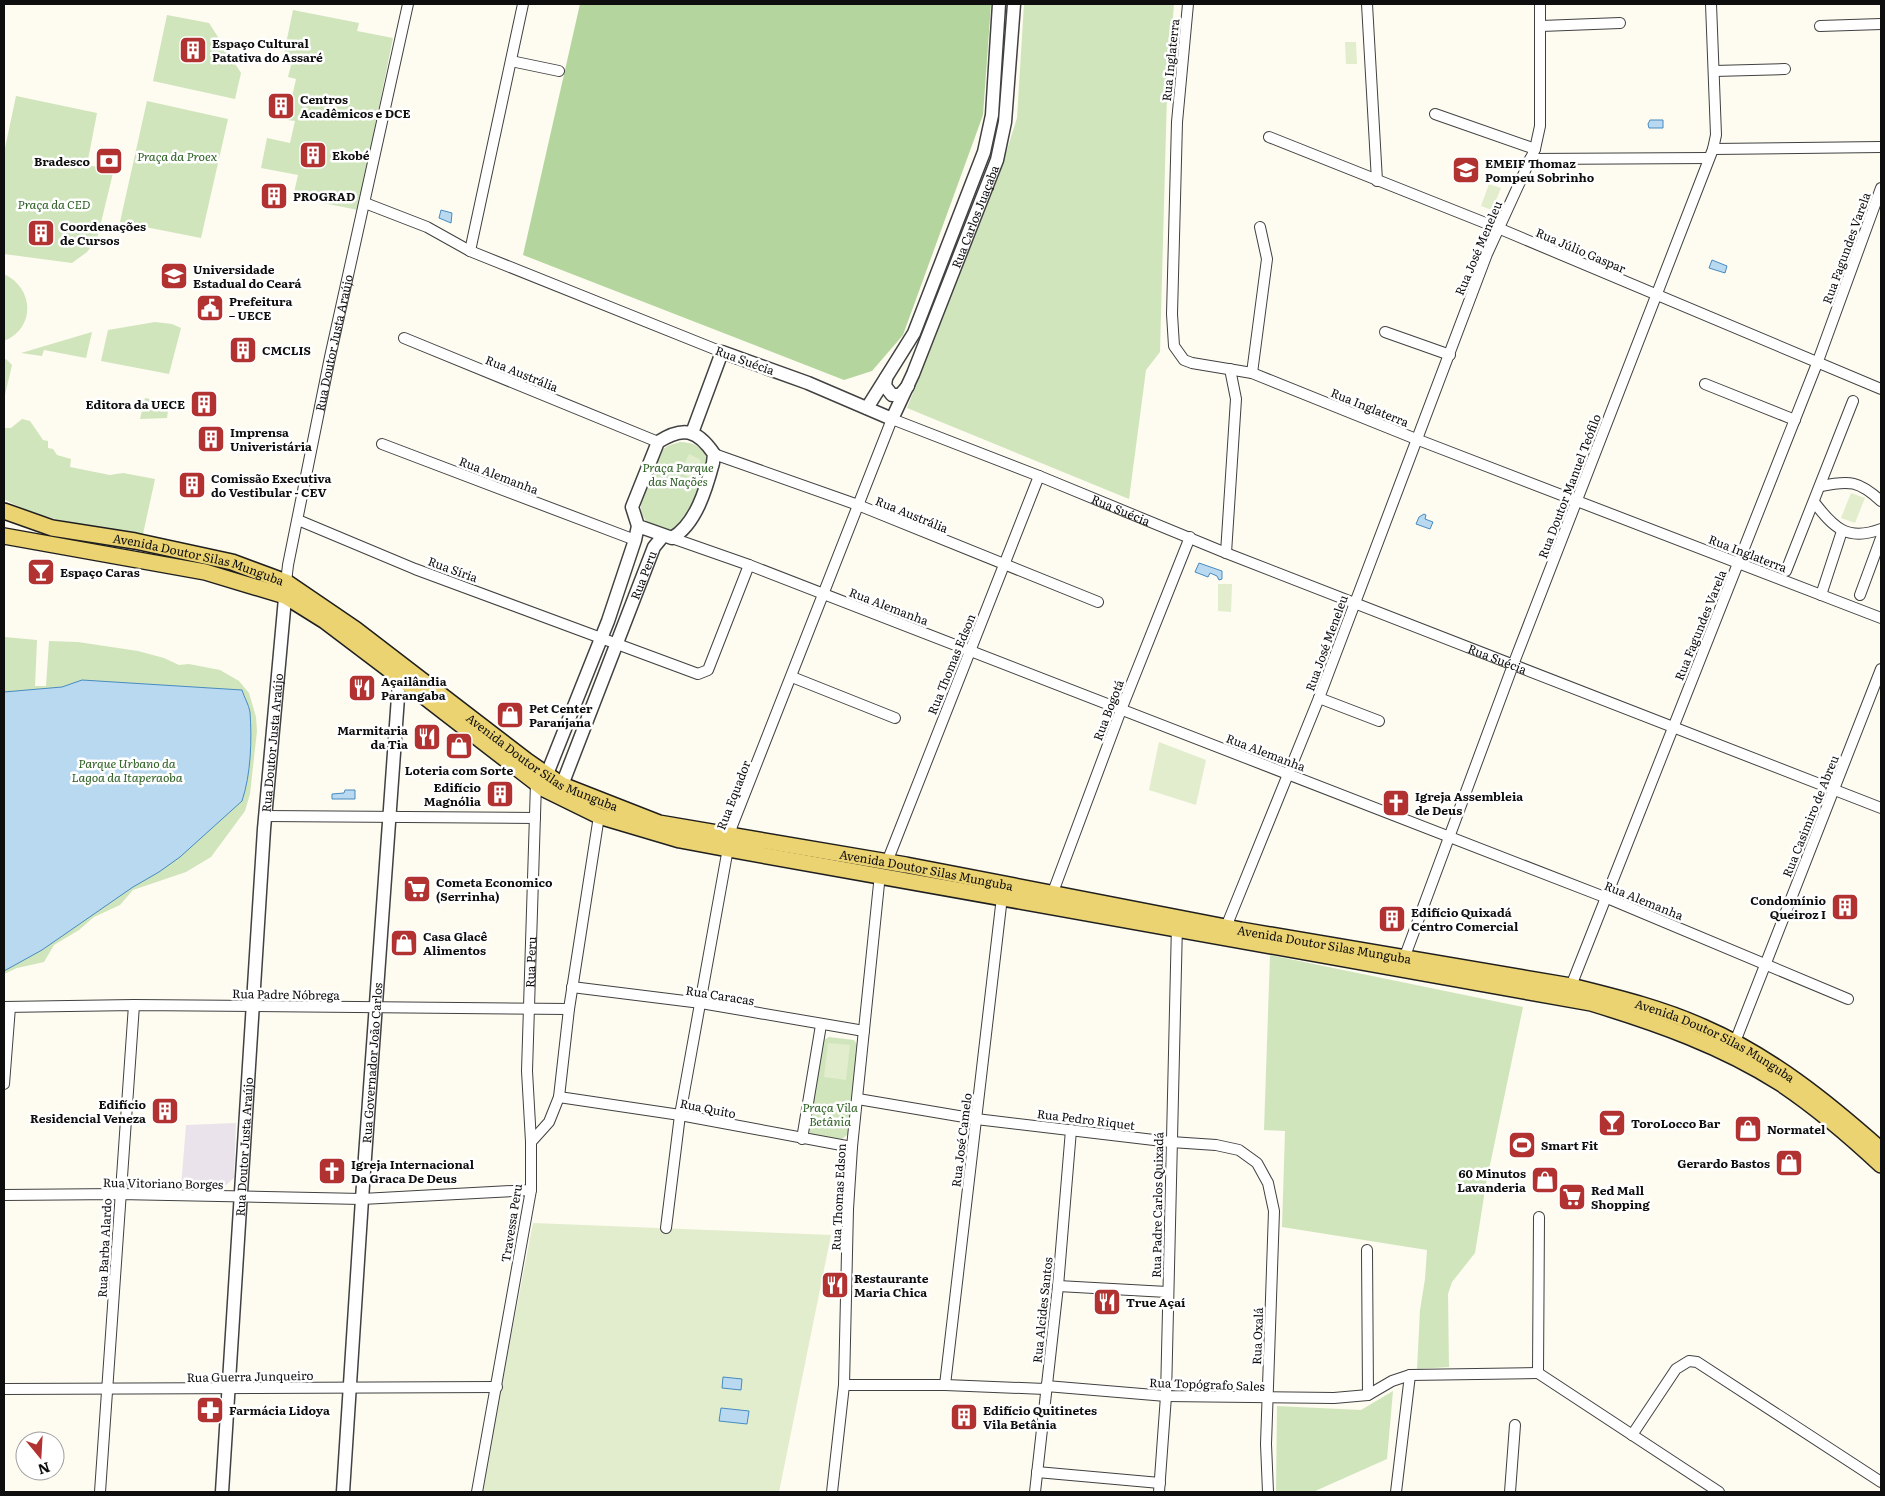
<svg xmlns="http://www.w3.org/2000/svg" width="1885" height="1496" font-family="Literata,serif">
  <rect width="100%" height="100%" fill="#fefbf0"/>
  <polygon fill="#ebe3ec" points="236,1123 234,1178 226,1185 181,1187 186,1125"/>
  <g fill="#d0e5bc">
    <polygon points="1024,4 1174,4 1167,94 1160,352 1146,370 1129,499 907,408 998,178 1017,118"/>
    <polygon points="293,10 359,23 357,31 393,38 358,210 293,197 298,175 261,168 267,138 290,143 295,121 287,120 296,79 288,77 291,65 282,63"/>
    <polygon points="167,15 209,23 241,73 235,99 153,81"/>
    <polygon points="16,96 97,113 87,165 98,167 97,171 113,173 97,239 87,252 72,263 4,254 4,153"/>
    <polygon points="147,101 228,119 201,238 120,222"/>
    <path d="M4,274C34,288 36,328 4,341Z"/>
    <polygon points="155,322 172,324 181,328 169,374 101,361 108,330"/>
    <polygon points="92,332 86,358 44,350 42,356 21,353"/>
    <polygon points="6,359 12,365 4,399 4,360"/>
    <polygon points="145,398 169,403 167,418 140,419"/>
    <path d="M22,419L30,421L43,440L48,441V448L53,449L57,455L71,459L70,467L110,475L123,473L155,479L143,534C98,526 44,523 4,499V428H11Z"/>
    <path d="M680,442C718,444 707,471 697,495C692,507 688,524 676,530C671,532 666,532 661,530C630,518 642,497 651,473C654,466 656,455 663,449C668,445 674,444 680,442Z"/>
    <polygon points="4,637 37,640 35,686 46,686 49,641 78,642 138,651 164,658 179,665 189,664 220,670 239,681 249,693 256,717 257,731 250,794 245,811 211,857 186,872 133,890 120,905 94,917 79,930 54,945 44,962 17,968 4,974"/>
    <polygon points="1270,955 1523,1007 1486,1184 1475,1253 1452,1282 1448,1294 1449,1367 1417,1369 1420,1310 1425,1279 1427,1250 1282,1227 1285,1131 1264,1130"/>
    <polygon points="829,1037 854,1040 858,1046 848,1134 842,1139 811,1135 808,1129 822,1041"/>
    <polygon points="1393,1391 1387,1459 1313,1492 1276,1492 1277,1406 1361,1410"/>
  </g>
  <polygon fill="#b4d59d" points="580,4 991,4 983,115 903,335 872,371 844,380 523,255"/>
  <g fill="#e1edcd">
    <polygon points="1345,42 1356,42 1357,64 1346,64"/>
    <polygon points="1489,184 1501,188 1492,210 1481,206"/>
    <polygon points="689,454 701,460 693,479 680,473"/>
    <polygon points="1851,493 1865,498 1855,523 1841,518"/>
    <polygon points="1218,584 1232,584 1231,612 1218,611"/>
    <polygon points="1159,742 1206,760 1196,805 1149,790"/>
    <polygon points="828,1043 850,1045 846,1080 824,1077"/>
    <polygon points="533,1223 831,1235 779,1492 481,1492"/>
  </g>
  <g fill="#b9d9f1" stroke="#468bc1">
    <polygon points="1650,120 1663,120 1663,128 1649,128 1648,124"/>
    <polygon points="441,210 452,213 451,223 439,218"/>
    <polygon points="1712,260 1727,266 1725,273 1709,268"/>
    <polygon points="1424,514 1426,515 1425,519 1433,522 1430,529 1416,524 1419,517"/>
    <polygon points="1199,563 1222,571 1222,579 1219,580 1217,576 1210,573 1208,577 1195,572"/>
    <path d="M82,680L242,690C244,697 249,705 250,712C252,740 251,774 242,801L180,857L159,872L133,887L42,950L4,971V692L62,687Z"/>
    <polygon points="345,790 355,790 355,799 332,799 332,794 344,793"/>
    <polygon points="723,1377 742,1379 741,1390 722,1388"/>
    <polygon points="721,1408 749,1411 747,1424 719,1421"/>
  </g>
  <g fill="none" stroke-linecap="round" stroke-linejoin="round">
    <g stroke="#414141" stroke-width="12">
      <g id="minor">
        <polyline points="1188,4 1177,122 1172,314 1174,346 1184,360 1192,363 1252,373 1416,439 1881,618"/>
        <polyline points="1367,4 1377,181"/>
        <polyline points="1541,26 1620,23"/>
        <polyline points="1820,26 1881,24"/>
        <polyline points="511,61 559,71"/>
        <polyline points="1714,71 1785,69"/>
        <polyline points="1435,114 1535,149"/>
        <polyline points="1269,137 1498,228 1881,389"/>
        <polyline points="1713,149 1881,147"/>
        <polyline points="1530,159 1709,158"/>
        <polyline points="365,203 427,227 470,251 722,352"/>
        <polyline points="470,251 523,4"/>
        <polyline points="1385,332 1450,355"/>
        <polyline points="404,338 658,442"/>
        <polyline points="1252,373 1267,259 1260,227"/>
        <polyline points="1705,384 1795,420"/>
        <polyline points="382,444 635,540"/>
        <polyline points="714,454 858,505 1098,602"/>
        <path d="M1821,486C1850,480 1859,481 1881,501"/>
        <path d="M1814,502C1833,527 1847,542 1881,529"/>
        <polyline points="298,520 415,569 698,674 708,670 749,565"/>
        <polyline points="672,538 749,565 1607,898 1848,999"/>
        <polyline points="1226,553 1236,399 1230,369"/>
        <polyline points="1786,571 1853,401"/>
        <path id="s1" d="M286,582L288,565L330,357L408,4"/>
        <polyline points="1821,595 1842,531"/>
        <polyline points="1860,595 1881,538"/>
        <polyline points="792,677 895,718"/>
        <polyline points="1319,698 1379,721"/>
        <polyline points="265,816 535,818"/>
        <polyline points="887,862 1039,476"/>
        <polyline points="1053,892 1121,710 1190,537"/>
        <polyline points="1224,932 1319,698 1487,254 1535,149 1540,126 1540,4"/>
        <polyline points="1402,964 1513,665 1713,149 1716,135 1711,4"/>
        <polyline points="1571,986 1818,361 1881,188"/>
        <polyline points="572,987 701,1003 864,1031"/>
        <polyline points="4,1007 134,1005 569,1009"/>
        <polyline points="1733,1047 1881,669"/>
        <polyline points="4,1084 10,1007"/>
        <polyline points="559,1097 680,1115 852,1147"/>
        <polyline points="858,1099 976,1119 1171,1142 1216,1145 1239,1150 1257,1163 1268,1183 1274,1211 1266,1444 1268,1492"/>
        <polyline points="802,1139 821,1025"/>
        <path id="s2" d="M531,1142L527,1071L536,783"/>
        <polyline points="4,1195 119,1194 362,1199 531,1190"/>
        <path id="s3" d="M666,1228L680,1115L732,826L892,419L1039,476L1226,553L1881,808"/>
        <polyline points="1367,1250 1368,1395"/>
        <polyline points="1058,1286 1167,1292"/>
        <polyline points="1538,1373 1719,1492"/>
        <polyline points="1538,1373 1539,1217"/>
        <polyline points="844,1385 945,1385 1045,1389"/>
        <polyline points="945,1385 1002,897"/>
        <polyline points="1046,1386 1166,1396 1334,1398 1368,1395 1392,1381 1410,1375 1538,1373"/>
        <polyline points="4,1389 497,1387"/>
        <polyline points="1632,1435 1676,1369 1689,1361 1697,1362 1881,1482"/>
        <polyline points="1037,1472 1160,1483"/>
        <polyline points="100,1492 134,1005"/>
        <polyline points="477,1492 531,1190 531,1142 549,1122 559,1097 569,1009 599,816"/>
        <polyline points="832,1492 844,1385 848,1209 852,1147 880,874"/>
        <polyline points="1035,1492 1058,1286 1071,1130"/>
        <polyline points="1159,1492 1166,1396 1177,924"/>
        <polyline points="1396,1492 1410,1375"/>
        <polyline points="1510,1492 1515,1425"/>
      </g>
    </g>
    <g stroke="#414141" stroke-width="15">
      <g id="tertiary">
        <polyline points="886,378 885,386 892,395 900,395 908,386"/>
        <polyline points="867,408 914,333 984,152 992,115 999,4"/>
        <path id="s4" d="M692,433L722,352L808,383L892,419L913,374L997,160L1005,122L1014,4"/>
        <path d="M547,774L608,621L635,540L638,526L632,507L658,442C683,426 697,429 714,454L713,463C706,489 696,524 672,538L638,526"/>
        <path id="s5" d="M562,785L654,547L663,536"/>
        <path id="s6" d="M222,1492L264,829L286,587"/>
        <path id="s7" d="M343,1492L362,1199L400,669"/>
      </g>
    </g>
    <g stroke="#1f1f1f" stroke-width="18">
      <g id="primary">
        <path id="s8" d="M4,511L52,528L135,541L232,562L286,582L355,629L527,761L562,785L659,823L906,865L1241,930L1571,986C1615,997 1661,1008 1703,1027C1770,1056 1827,1102 1881,1150"/>
        <path d="M4,536L205,572L285,596L325,621L399,677L544,789L599,816L680,840L728,849L1591,1003C1657,1023 1722,1046 1780,1083C1816,1107 1850,1136 1881,1165"/>
      </g>
    </g>
    <use href="#minor" stroke="#fff" stroke-width="10"/>
    <use href="#tertiary" stroke="#fff" stroke-width="12"/>
    <use href="#primary" stroke="#ecd371" stroke-width="15"/>
  </g>
  <defs>
    <g id="building-square" transform="scale(1.4375)"><rect x="-9" y="-9" width="18" height="18" rx="4" fill="#b23232" stroke="#fff"/><path d="M-4-6H4V6H1V3H-1V6H-4ZM-2.5-4.3h1.7v1.8h-1.7ZM.8-4.3h1.7v1.8H.8ZM-2.5-1h1.7V.8h-1.7ZM.8-1h1.7V.8H.8Z" fill="#fff"/></g>
    <g id="bank-square" transform="scale(1.4375)"><rect x="-9" y="-9" width="18" height="18" rx="4" fill="#b23232" stroke="#fff"/><path d="M-6-4H6V4H-6ZM0-2.3a2.3 2.3 0 1 0 0 4.6a2.3 2.3 0 1 0 0-4.6Z" fill="#fff"/></g>
    <g id="school-square" transform="scale(1.4375)"><rect x="-9" y="-9" width="18" height="18" rx="4" fill="#b23232" stroke="#fff"/><path d="M0-5L7-2L0 1L-7-2ZM-4 1L0 2.5L4 1V4Q0 6-4 4Z" fill="#fff"/></g>
    <g id="university-square" transform="scale(1.4375)"><rect x="-9" y="-9" width="18" height="18" rx="4" fill="#b23232" stroke="#fff"/><path d="M0-5L7-2L0 1L-7-2ZM-4 1L0 2.5L4 1V4Q0 6-4 4Z" fill="#fff"/></g>
    <g id="civic-square" transform="scale(1.4375)"><rect x="-9" y="-9" width="18" height="18" rx="4" fill="#b23232" stroke="#fff"/><path d="M-.6-6.5H3V-4.5H.6V-3L4-1V1h2V6H-6V1h2V-1L-.6-3ZM-1.2 2.5V6h2.4V2.5Z" fill="#fff"/></g>
    <g id="bar-square" transform="scale(1.4375)"><rect x="-9" y="-9" width="18" height="18" rx="4" fill="#b23232" stroke="#fff"/><path d="M-6-5H6L.8 .8V4.5H3.5V6h-7V4.5H-.8V.8Z" fill="#fff"/></g>
    <g id="restaurant-square" transform="scale(1.4375)"><rect x="-9" y="-9" width="18" height="18" rx="4" fill="#b23232" stroke="#fff"/><path d="M-5-6h1v4h1v-4h1v4h1v-4h1v5L-1.5 .5V6h-2V.5L-5-1ZM5-6V6H3V1.5H1.5Q1.5-4 5-6Z" fill="#fff"/></g>
    <g id="shop-square" transform="scale(1.4375)"><rect x="-9" y="-9" width="18" height="18" rx="4" fill="#b23232" stroke="#fff"/><path d="M-5-2.5h2.3a2.7 3.5 0 0 1 5.4 0H5L5.5 6h-11ZM-1.5-2.5h3a1.5 2.3 0 0 0-3 0Z" fill="#fff"/></g>
    <g id="church-square" transform="scale(1.4375)"><rect x="-9" y="-9" width="18" height="18" rx="4" fill="#b23232" stroke="#fff"/><path d="M-1.2-6h2.4v3.5h3.3v2.4h-3.3V6h-2.4V-.1h-3.3v-2.4h3.3Z" fill="#fff"/></g>
    <g id="supermarket-square" transform="scale(1.4375)"><rect x="-9" y="-9" width="18" height="18" rx="4" fill="#b23232" stroke="#fff"/><path d="M-6-5.5h2.5l.6 2H6L4.5 2H-2.5L-4.4-4H-6ZM-1.5 3.2a1.3 1.3 0 1 0 .1 0ZM3 3.2a1.3 1.3 0 1 0 .1 0Z" fill="#fff"/></g>
    <g id="stadium-square" transform="scale(1.4375)"><rect x="-9" y="-9" width="18" height="18" rx="4" fill="#b23232" stroke="#fff"/><path d="M0-5a6.5 5 0 1 0 0 10a6.5 5 0 1 0 0-10ZM-3.5-1.8h7v3.6h-7Z" fill="#fff"/></g>
    <g id="pharmacy-square" transform="scale(1.4375)"><rect x="-9" y="-9" width="18" height="18" rx="4" fill="#b23232" stroke="#fff"/><path d="M-2-6h4v4h4v4h-4v4h-4v-4h-4v-4h4Z" fill="#fff"/></g>
  </defs>
  <g fill-rule="evenodd">
    <use href="#building-square" x="193" y="50"/>
    <use href="#building-square" x="281" y="106"/>
    <use href="#building-square" x="313" y="155"/>
    <use href="#bank-square" x="109" y="161"/>
    <use href="#school-square" x="1466" y="170"/>
    <use href="#building-square" x="274" y="196"/>
    <use href="#building-square" x="41" y="233"/>
    <use href="#university-square" x="174" y="276"/>
    <use href="#civic-square" x="210" y="308"/>
    <use href="#building-square" x="243" y="350"/>
    <use href="#building-square" x="204" y="404"/>
    <use href="#building-square" x="211" y="439"/>
    <use href="#building-square" x="192" y="485"/>
    <use href="#bar-square" x="41" y="572"/>
    <use href="#restaurant-square" x="362" y="688"/>
    <use href="#shop-square" x="510" y="715"/>
    <use href="#restaurant-square" x="427" y="737"/>
    <use href="#shop-square" x="459" y="746"/>
    <use href="#building-square" x="500" y="794"/>
    <use href="#church-square" x="1396" y="803"/>
    <use href="#supermarket-square" x="417" y="889"/>
    <use href="#building-square" x="1845" y="907"/>
    <use href="#building-square" x="1392" y="919"/>
    <use href="#shop-square" x="404" y="943"/>
    <use href="#building-square" x="165" y="1111"/>
    <use href="#bar-square" x="1612" y="1123"/>
    <use href="#shop-square" x="1748" y="1129"/>
    <use href="#stadium-square" x="1522" y="1145"/>
    <use href="#shop-square" x="1789" y="1163"/>
    <use href="#church-square" x="332" y="1171"/>
    <use href="#shop-square" x="1545" y="1180"/>
    <use href="#supermarket-square" x="1572" y="1197"/>
    <use href="#restaurant-square" x="835" y="1285"/>
    <use href="#restaurant-square" x="1107" y="1302"/>
    <use href="#pharmacy-square" x="210" y="1410"/>
    <use href="#building-square" x="964" y="1417"/>
  </g>
  <g text-anchor="middle" dominant-baseline="central" stroke-width="5" stroke-linejoin="round" paint-order="stroke">
    <g font-size="12" font-weight="bold" fill="#0e0e0e" stroke="#fff" text-anchor="start">
      <text x="212" y="43">Espaço Cultural<tspan x="212" dy="14">Patativa do Assaré</tspan></text>
      <text x="300" y="99">Centros<tspan x="300" dy="14">Acadêmicos e DCE</tspan></text>
      <text x="332" y="155">Ekobé</text>
      <text x="90" y="161" text-anchor="end">Bradesco</text>
      <text x="1485" y="163">EMEIF Thomaz<tspan x="1485" dy="14">Pompeu Sobrinho</tspan></text>
      <text x="293" y="196">PROGRAD</text>
      <text x="60" y="226">Coordenações<tspan x="60" dy="14">de Cursos</tspan></text>
      <text x="193" y="269">Universidade<tspan x="193" dy="14">Estadual do Ceará</tspan></text>
      <text x="229" y="301">Prefeitura<tspan x="229" dy="14">– UECE</tspan></text>
      <text x="262" y="350">CMCLIS</text>
      <text x="185" y="404" text-anchor="end">Editora da UECE</text>
      <text x="230" y="432">Imprensa<tspan x="230" dy="14">Univeristária</tspan></text>
      <text x="211" y="478">Comissão Executiva<tspan x="211" dy="14">do Vestibular - CEV</tspan></text>
      <text x="60" y="572">Espaço Caras</text>
      <text x="381" y="681">Açailândia<tspan x="381" dy="14">Parangaba</tspan></text>
      <text x="529" y="708">Pet Center<tspan x="529" dy="14">Paranjana</tspan></text>
      <text x="408" y="730" text-anchor="end">Marmitaria<tspan x="408" dy="14">da Tia</tspan></text>
      <text x="459" y="770" text-anchor="middle">Loteria com Sorte</text>
      <text x="481" y="787" text-anchor="end">Edifício<tspan x="481" dy="14">Magnólia</tspan></text>
      <text x="1415" y="796">Igreja Assembleia<tspan x="1415" dy="14">de Deus</tspan></text>
      <text x="436" y="882">Cometa Economico<tspan x="436" dy="14">(Serrinha)</tspan></text>
      <text x="1826" y="900" text-anchor="end">Condomínio<tspan x="1826" dy="14">Queiroz I</tspan></text>
      <text x="1411" y="912">Edifício Quixadá<tspan x="1411" dy="14">Centro Comercial</tspan></text>
      <text x="423" y="936">Casa Glacê<tspan x="423" dy="14">Alimentos</tspan></text>
      <text x="146" y="1104" text-anchor="end">Edifício<tspan x="146" dy="14">Residencial Veneza</tspan></text>
      <text x="1631" y="1123">ToroLocco Bar</text>
      <text x="1767" y="1129">Normatel</text>
      <text x="1541" y="1145">Smart Fit</text>
      <text x="1770" y="1163" text-anchor="end">Gerardo Bastos</text>
      <text x="351" y="1164">Igreja Internacional<tspan x="351" dy="14">Da Graca De Deus</tspan></text>
      <text x="1526" y="1173" text-anchor="end">60 Minutos<tspan x="1526" dy="14">Lavanderia</tspan></text>
      <text x="1591" y="1190">Red Mall<tspan x="1591" dy="14">Shopping</tspan></text>
      <text x="854" y="1278">Restaurante<tspan x="854" dy="14">Maria Chica</tspan></text>
      <text x="1126" y="1302">True Açaí</text>
      <text x="229" y="1410">Farmácia Lidoya</text>
      <text x="983" y="1410">Edifício Quitinetes<tspan x="983" dy="14">Vila Betânia</tspan></text>
    </g>
    <g font-size="12" fill="#0e0e0e" stroke="#fff">
      <text transform="translate(1170 60) rotate(-84)">Rua Inglaterra</text>
      <text stroke="none"><textPath href="#s4" startOffset="488">Rua Carlos Juaçaba</textPath></text>
      <text transform="translate(1478 248) rotate(-67)">Rua José Meneleu</text>
      <text transform="translate(1846 248) rotate(-70)">Rua Fagundes Varela</text>
      <text transform="translate(1581 250) rotate(23)">Rua Júlio Gaspar</text>
      <text stroke="none"><textPath href="#s1" startOffset="244">Rua Doutor Justa Araújo</textPath></text>
      <text transform="translate(745 360) rotate(20)">Rua Suécia</text>
      <text transform="translate(522 373) rotate(22)">Rua Austrália</text>
      <text transform="translate(1370 407) rotate(22)">Rua Inglaterra</text>
      <text transform="translate(499 475) rotate(21)">Rua Alemanha</text>
      <text transform="translate(1569 486) rotate(-69)">Rua Doutor Manuel Teófilo</text>
      <text stroke="none"><textPath href="#s3" startOffset="1091">Rua Suécia</textPath></text>
      <text transform="translate(912 514) rotate(22)">Rua Austrália</text>
      <text transform="translate(1748 553) rotate(21)">Rua Inglaterra</text>
      <text stroke="none"><textPath href="#s8" startOffset="201">Avenida Doutor Silas Munguba</textPath></text>
      <text transform="translate(453 569) rotate(20)">Rua Síria</text>
      <text stroke="none"><textPath href="#s5" startOffset="225">Rua Peru</textPath></text>
      <text transform="translate(889 606) rotate(21)">Rua Alemanha</text>
      <text transform="translate(1700 625) rotate(-68)">Rua Fagundes Varela</text>
      <text transform="translate(1326 643) rotate(-70)">Rua José Meneleu</text>
      <text stroke="none"><textPath href="#s3" startOffset="1496">Rua Suécia</textPath></text>
      <text transform="translate(951 664) rotate(-68)">Rua Thomas Edson</text>
      <text transform="translate(1108 710) rotate(-69)">Rua Bogotá</text>
      <text stroke="none"><textPath href="#s6" startOffset="751">Rua Doutor Justa Araújo</textPath></text>
      <text transform="translate(1266 752) rotate(21)">Rua Alemanha</text>
      <text stroke="none"><textPath href="#s8" startOffset="606">Avenida Doutor Silas Munguba</textPath></text>
      <text transform="translate(733 795) rotate(-69)">Rua Equador</text>
      <text transform="translate(1810 816) rotate(-68)">Rua Casimiro de Abreu</text>
      <text stroke="none"><textPath href="#s8" startOffset="1010">Avenida Doutor Silas Munguba</textPath></text>
      <text transform="translate(1644 900) rotate(22)">Rua Alemanha</text>
      <text stroke="none"><textPath href="#s8" startOffset="1415">Avenida Doutor Silas Munguba</textPath></text>
      <text stroke="none"><textPath href="#s2" startOffset="180">Rua Peru</textPath></text>
      <text transform="translate(286 994) rotate(1)">Rua Padre Nóbrega</text>
      <text transform="translate(720 995) rotate(9)">Rua Caracas</text>
      <text stroke="none"><textPath href="#s8" startOffset="1820">Avenida Doutor Silas Munguba</textPath></text>
      <text stroke="none"><textPath href="#s7" startOffset="430">Rua Governador João Carlos</textPath></text>
      <text transform="translate(708 1108) rotate(11)">Rua Quito</text>
      <text transform="translate(1086 1119) rotate(7)">Rua Pedro Riquet</text>
      <text transform="translate(961 1140) rotate(-83)">Rua José Camelo</text>
      <text stroke="none"><textPath href="#s6" startOffset="346">Rua Doutor Justa Araújo</textPath></text>
      <text transform="translate(163 1183) rotate(1)">Rua Vitoriano Borges</text>
      <text transform="translate(838 1197) rotate(-87)">Rua Thomas Edson</text>
      <text transform="translate(1157 1205) rotate(-89)">Rua Padre Carlos Quixadá</text>
      <text transform="translate(511 1223) rotate(-81)">Travessa Peru</text>
      <text transform="translate(104 1248) rotate(-87)">Rua Barba Alardo</text>
      <text transform="translate(1042 1310) rotate(-84)">Rua Alcides Santos</text>
      <text transform="translate(1257 1336) rotate(-88)">Rua Oxalá</text>
      <text transform="translate(250 1376) rotate(-1)">Rua Guerra Junqueiro</text>
      <text transform="translate(1207 1384) rotate(2)">Rua Topógrafo Sales</text>
    </g>
    <g font-size="12" font-style="italic" fill="#2e6024" stroke="#fff">
      <text x="177" y="156">Praça da Proex</text>
      <text x="54" y="204">Praça da CED</text>
      <text x="678" y="467">Praça Parque<tspan x="678" dy="14">das Nações</tspan></text>
      <text x="127" y="763">Parque Urbano da<tspan x="127" dy="14">Lagoa da Itaperaoba</tspan></text>
      <text x="830" y="1107">Praça Vila<tspan x="830" dy="14">Betânia</tspan></text>
    </g>
  </g>
  <rect width="1885" height="1496" fill="none" stroke="#0e0e0e" stroke-width="10"/>
  <g transform="translate(40 1456) rotate(162)"><circle r="24" fill="#ffffff" stroke="#9f9f9f"/>
  <path d="M0-4L9 19L0 12L-9 19Z" fill="#b23232"/>
  <text y="-8" font-size="14" font-weight="bold" text-anchor="middle" fill="#0e0e0e">N</text>
  </g>
</svg>
